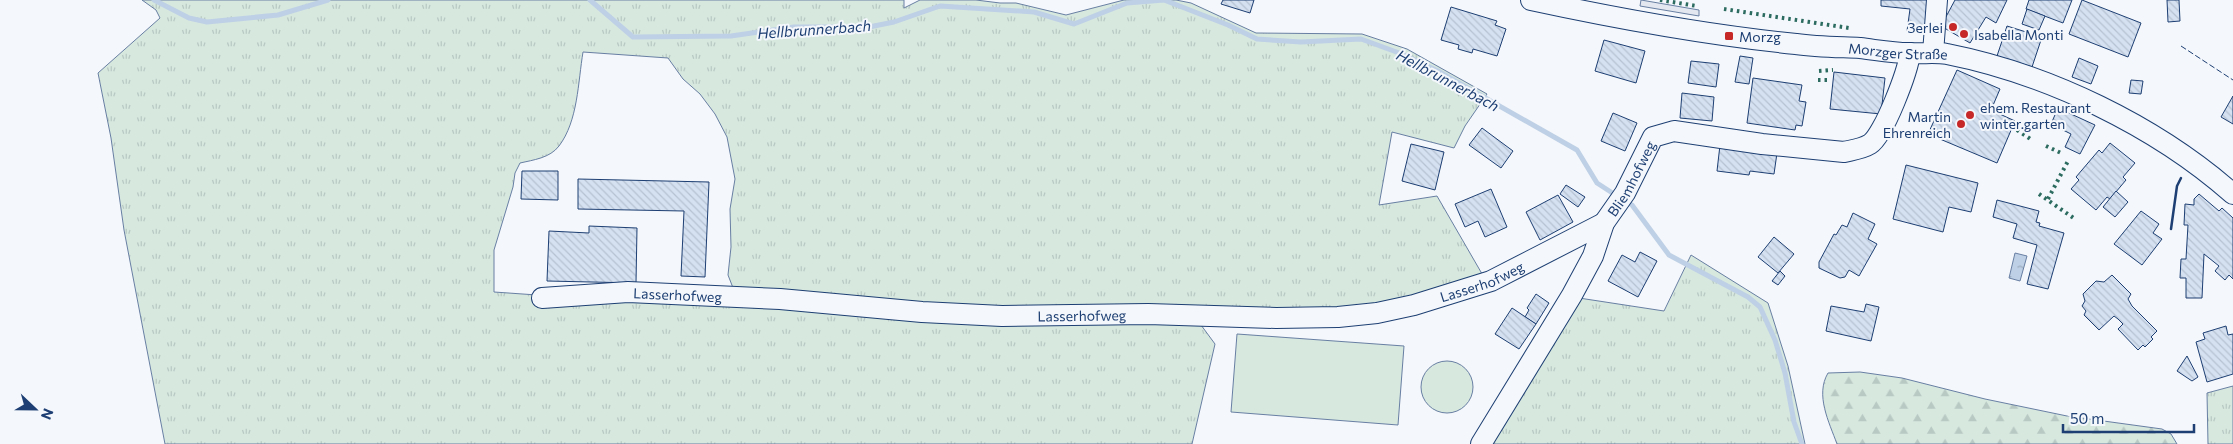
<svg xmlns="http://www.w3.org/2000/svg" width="2233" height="444" font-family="Commissioner,sans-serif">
  <defs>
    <pattern id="grass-tufts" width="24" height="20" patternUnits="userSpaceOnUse" patternTransform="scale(1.25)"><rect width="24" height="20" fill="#d7e8df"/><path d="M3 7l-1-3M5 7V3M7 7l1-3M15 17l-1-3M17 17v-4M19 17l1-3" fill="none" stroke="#b8c8c3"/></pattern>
    <pattern id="forest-firs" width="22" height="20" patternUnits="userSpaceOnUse" patternTransform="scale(1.25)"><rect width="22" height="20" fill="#d7e8df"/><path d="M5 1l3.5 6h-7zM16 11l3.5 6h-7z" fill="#b8c8c3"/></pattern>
    <pattern id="water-ripples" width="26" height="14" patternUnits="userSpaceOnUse" patternTransform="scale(1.25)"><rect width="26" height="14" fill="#bed0e5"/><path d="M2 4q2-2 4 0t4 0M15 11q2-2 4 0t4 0" fill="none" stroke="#9aaabe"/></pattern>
    <pattern id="building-back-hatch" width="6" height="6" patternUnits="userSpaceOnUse" patternTransform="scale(1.25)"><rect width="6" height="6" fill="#d5e0f0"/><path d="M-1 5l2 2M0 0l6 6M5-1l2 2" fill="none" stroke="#b6c1d1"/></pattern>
  </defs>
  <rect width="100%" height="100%" fill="#f4f7fb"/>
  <g fill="url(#grass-tufts)" stroke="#687fa3" fill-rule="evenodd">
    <path d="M142,0H904V8L920,0H976L1000,3H1016L1066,15L1124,0H1176L1191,3L1256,33L1362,34L1407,49L1487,94L1465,126L1454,148L1392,132L1379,205L1437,196L1485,279L1418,301L1201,325L1215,344L1192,444H165L124,230L111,138L98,73L160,18L156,10ZM583,52L668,58L683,79L700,94L715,114L727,137L735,179L730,209L731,247L728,275L735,293L537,295L494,292V250L513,187L515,173L520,163C533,160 550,158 559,146C578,121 578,82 583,52Z"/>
    <polygon points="1691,255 1768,303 1788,366 1805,444 1485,444 1579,298 1664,311"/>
    <polygon points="2233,386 2233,444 2208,444 2207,393"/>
  </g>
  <path fill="url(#forest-firs)" stroke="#687fa3" d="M1860,372L1902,378L1985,399L2067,416L2162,429L2171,434L2177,444H1837C1829,422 1815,395 1828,373Z"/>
  <g fill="#d7e8df" stroke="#687fa3">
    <polygon points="1237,334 1404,346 1398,425 1231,412"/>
    <circle cx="1447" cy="387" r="26"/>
  </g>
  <polygon fill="#e3e8f0" stroke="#687fa3" points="1641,0 1699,10 1699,16 1640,6"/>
  <polygon fill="url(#water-ripples)" stroke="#687fa3" points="2015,253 2027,256 2020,281 2009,278"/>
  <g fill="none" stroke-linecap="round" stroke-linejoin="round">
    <g stroke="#bed0e5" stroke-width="5">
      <polyline points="154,0 189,18 207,22 278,15 328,0"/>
      <polyline points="590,0 633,37 731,36 794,27 869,27 894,22 940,6 1034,12 1074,24 1127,3 1164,0 1228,25 1257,39 1301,42 1361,39 1402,54 1438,71 1577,150 1597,183 1617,196"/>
      <polyline points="1624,200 1632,205 1669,255 1748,297 1760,307 1775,340 1785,373 1794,422 1802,444"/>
    </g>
  </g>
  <g fill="url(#building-back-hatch)" stroke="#1d3f73">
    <polygon points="1223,0 1254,0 1250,13 1221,4"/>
    <polygon points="1881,0 1929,0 1928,33 1907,31 1910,9 1881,6"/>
    <polygon points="1955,0 2007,0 1996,23 1986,17 1970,43 1941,26"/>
    <polygon points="2029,0 2072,0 2063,23 2026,9"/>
    <polygon points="2082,0 2141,23 2128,57 2069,34"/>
    <polygon points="2167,0 2179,0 2180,21 2168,22"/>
    <polygon points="1451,7 1497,21 1495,25 1506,29 1497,56 1473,49 1472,53 1458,49 1459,45 1441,40"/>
    <polygon points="2027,9 2045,16 2039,30 2022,24"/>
    <polygon points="2007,26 2042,37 2032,67 1997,56"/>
    <polygon points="1604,40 1645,51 1636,83 1595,71"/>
    <polygon points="1740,56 1753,58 1749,84 1735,82"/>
    <polygon points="2079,58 2098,66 2091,84 2072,77"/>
    <polygon points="1691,61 1719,64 1716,87 1688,83"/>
    <polygon points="1957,70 2000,89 1991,110 2015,121 1997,163 1928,134"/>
    <polygon points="1834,72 1885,78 1881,114 1830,109"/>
    <polygon points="1753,78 1802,85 1799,101 1806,102 1802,126 1796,125 1795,130 1747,123"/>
    <polygon points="2131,80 2143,81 2141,94 2129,93"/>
    <polygon points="1682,93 1714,97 1712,121 1680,118"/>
    <polygon points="2233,96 2233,124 2221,117"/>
    <polygon points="2058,108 2095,125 2080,154 2065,147 2071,134 2051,124"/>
    <polygon points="1613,113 1637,123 1625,151 1601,141"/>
    <polygon points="1482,128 1513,151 1501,168 1469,145"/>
    <polygon points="2110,143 2135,163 2123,177 2126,180 2110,199 2107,197 2096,210 2071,189 2079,180 2076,177 2099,150 2102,153"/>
    <polygon points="1411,144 1444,152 1435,190 1402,181"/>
    <polygon points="1720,145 1777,153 1774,174 1750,171 1749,175 1717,171"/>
    <polygon points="1906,165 1978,183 1971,212 1949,207 1943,232 1893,219"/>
    <polygon points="522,171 558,171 558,200 521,199"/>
    <polygon points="578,179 709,182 705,277 681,276 684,211 578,209"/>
    <polygon points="1566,185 1585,197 1578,207 1560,194"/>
    <polygon points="1491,189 1507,227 1485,237 1478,221 1465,227 1455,204"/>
    <polygon points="2116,191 2128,202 2115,217 2103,207"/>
    <polygon points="2199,194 2219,211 2222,208 2233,218 2233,279 2229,275 2225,280 2215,271 2219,266 2204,254 2202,298 2186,298 2186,278 2180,278 2181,259 2186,259 2188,225 2184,225 2185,204 2194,205 2194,199"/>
    <polygon points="1558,195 1573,222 1540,240 1526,212"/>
    <polygon points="1997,200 2039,211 2036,222 2040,223 2039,226 2064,233 2048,289 2027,284 2037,245 2013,238 2017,224 1993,217"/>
    <polygon points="2141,211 2159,224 2153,233 2162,239 2142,265 2114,244"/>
    <polygon points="1853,213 1875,224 1868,239 1877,244 1859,276 1849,270 1845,277 1840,278 1819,268 1819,262 1834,234 1836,235 1842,225 1847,227"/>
    <polygon points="589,226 637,228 636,283 547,281 549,231 589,233"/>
    <polygon points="1774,237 1794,254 1778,273 1758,257"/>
    <polygon points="1640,252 1657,261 1638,297 1608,281 1622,255 1635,262"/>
    <polygon points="1780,271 1785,276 1778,285 1772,281"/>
    <polygon points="2112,275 2131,294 2128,299 2132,306 2157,331 2151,337 2153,339 2145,347 2143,345 2138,350 2118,329 2123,324 2118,319 2114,316 2099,330 2084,315 2086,311 2082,306 2085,301 2083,294 2096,281 2104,282"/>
    <polygon points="1536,294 1549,303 1536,324 1525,317 1529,310 1527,308"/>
    <polygon points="1866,304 1879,307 1871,341 1826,331 1831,306 1864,312"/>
    <polygon points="1512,308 1536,324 1519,349 1495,334"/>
    <polygon points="2226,326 2228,335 2233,334 2233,374 2207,382 2196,342 2205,339 2203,333"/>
    <polygon points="2187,356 2198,377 2192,381 2177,371"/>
  </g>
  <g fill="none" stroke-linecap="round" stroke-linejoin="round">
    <g stroke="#1d3f73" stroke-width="22">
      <g id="minor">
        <path id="s1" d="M1531,0C1619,19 1707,35 1796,44C1817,47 1839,47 1860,48C1877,50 1893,53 1909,53C1922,54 1935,52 1947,54C2048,74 2156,126 2233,194"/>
        <polyline points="1933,53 1937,0"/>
        <path id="s2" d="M542,298L628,292L780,299L922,312L1002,316L1148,314L1276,318L1338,317L1377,313L1414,305L1491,281L1604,223"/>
        <path id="s3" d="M1481,444L1572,295L1593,256L1604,223L1625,193L1653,137L1674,131L1762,144L1844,152C1852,150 1862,149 1870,144C1884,135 1908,71 1910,53"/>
      </g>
    </g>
    <use href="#minor" stroke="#f4f7fb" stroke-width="20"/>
    <g stroke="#2c6c60" stroke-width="4" stroke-dasharray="2.5 4" stroke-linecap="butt">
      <polyline points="1660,0 1697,6"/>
      <polyline points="1724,9 1849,28"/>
      <polyline points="1819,71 1833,70"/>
      <polyline points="1818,80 1828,80"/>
      <polyline points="2017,130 2032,140"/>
      <polyline points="2046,146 2061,153"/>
      <polyline points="2039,194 2075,219"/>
      <polyline points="2048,199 2068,161"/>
    </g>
    <polyline stroke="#1d3f73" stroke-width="1" stroke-dasharray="6 2.5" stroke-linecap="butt" points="2181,46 2233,80"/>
    <polyline stroke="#1d3f73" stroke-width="2.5" points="2171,229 2177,186 2181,178"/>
  </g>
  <g fill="#c62828" stroke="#f4f7fb" stroke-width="2">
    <circle cx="1953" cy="27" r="5"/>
    <circle cx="1964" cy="34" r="5"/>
    <rect x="1724" y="31" width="10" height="10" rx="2.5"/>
    <circle cx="1970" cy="115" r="5"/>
    <circle cx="1961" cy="124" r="5"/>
  </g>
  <g text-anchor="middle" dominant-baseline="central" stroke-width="4" stroke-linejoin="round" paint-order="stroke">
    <g font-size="14" fill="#1d3f73" stroke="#f4f7fb" text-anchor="start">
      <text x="1943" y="27" text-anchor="end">3erlei</text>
      <text x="1974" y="34">Isabella Monti</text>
      <text x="1739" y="36">Morzg</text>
      <text x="1980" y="107">ehem. Restaurant<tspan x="1980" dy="16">winter.garten</tspan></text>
      <text x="1951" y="116" text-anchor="end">Martin<tspan x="1951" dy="16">Ehrenreich</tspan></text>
    </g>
    <g font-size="14" fill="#1d3f73" stroke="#f4f7fb">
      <text stroke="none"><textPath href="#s1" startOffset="371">Morzger Straße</textPath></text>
      <text stroke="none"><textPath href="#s3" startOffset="306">Bliemhofweg</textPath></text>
      <text stroke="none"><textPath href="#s2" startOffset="946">Lasserhofweg</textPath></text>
      <text stroke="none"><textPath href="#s2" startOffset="136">Lasserhofweg</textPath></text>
      <text stroke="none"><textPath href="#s2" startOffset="541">Lasserhofweg</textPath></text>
    </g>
    <g font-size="15" font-style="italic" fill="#1d3f73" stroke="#f4f7fb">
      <text transform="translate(814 29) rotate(-4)">Hellbrunnerbach</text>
      <text transform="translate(1448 80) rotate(28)">Hellbrunnerbach</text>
    </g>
  </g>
  <g transform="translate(35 409) rotate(112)" stroke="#f4f7fb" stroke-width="4" paint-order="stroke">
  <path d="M0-4L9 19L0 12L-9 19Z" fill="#1d3f73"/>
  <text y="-8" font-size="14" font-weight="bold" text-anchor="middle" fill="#1d3f73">N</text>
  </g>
  <path d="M2063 424v8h131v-8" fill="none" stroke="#1d3f73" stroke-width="2.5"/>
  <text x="2070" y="424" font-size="15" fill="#1d3f73" stroke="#f4f7fb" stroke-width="4" paint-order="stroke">50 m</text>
</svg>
